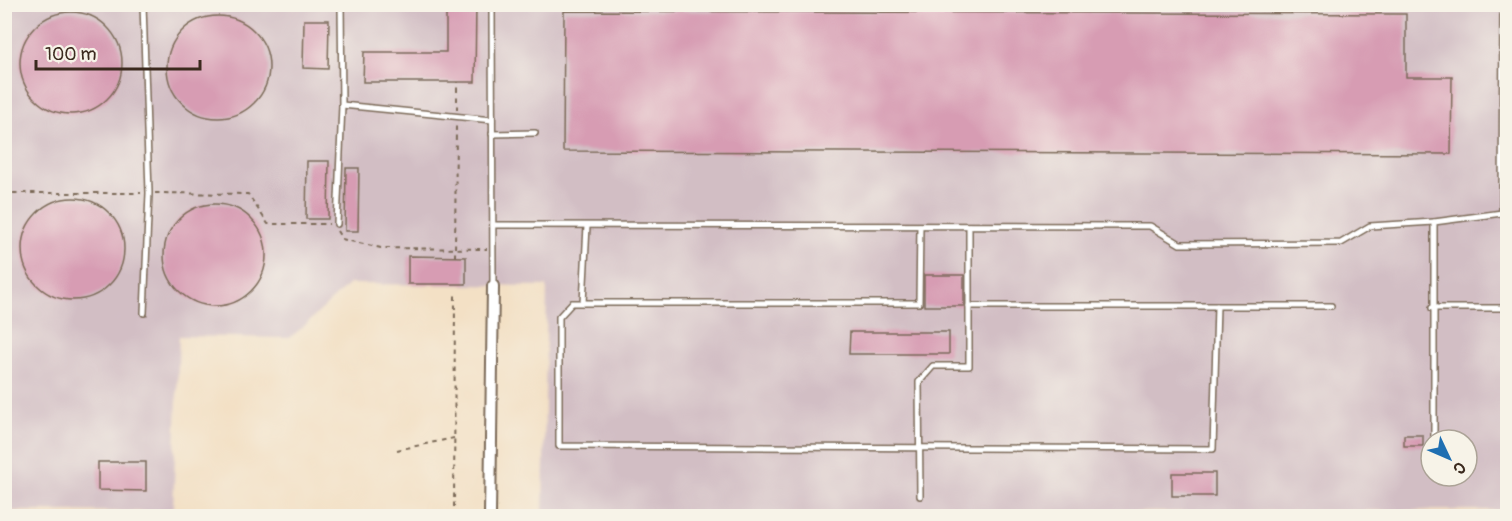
<svg xmlns="http://www.w3.org/2000/svg" width="1512" height="521" font-family="Pangolin,sans-serif">
  <rect width="100%" height="100%" fill="#f7f3e8"/>
  <filter id="ink" filterUnits="userSpaceOnUse"><feTurbulence type="fractalNoise" baseFrequency=".0167" numOctaves="2"/><feDisplacementMap in="SourceGraphic" scale="12" xChannelSelector="R" yChannelSelector="G"/><feConvolveMatrix kernelMatrix="1 2 1 2 8 2 1 2 1" color-interpolation-filters="sRGB"/></filter>
  <filter id="wash" filterUnits="userSpaceOnUse"><feTurbulence type="fractalNoise" baseFrequency=".008" numOctaves="4" result="noise"/><feDisplacementMap in="SourceGraphic" scale="24" xChannelSelector="R" yChannelSelector="G"/><feGaussianBlur stdDeviation="1.35" result="paint"/><feColorMatrix in="noise" values="0 0 0 0 0 0 0 0 0 0 0 0 0 0 0 0 0 1.4 0 .05"/><feComposite in="paint" operator="in"/></filter>
  <g filter="url(#wash)">
    <rect width="100%" height="100%" fill="#f3e0c5"/>
    <path fill="#d2bec4" fill-rule="evenodd" d="M5,5H1507V510L543,516L547,286L349,284L302,328L289,338L179,336L173,512L5,511ZM1431,440H1467V476H1431Z"/>
    <g id="blocks">
      <g fill="#d79cb3">
        <polygon points="446,4 476,4 475,82 363,82 364,52 446,52"/>
        <polygon points="564,11 1406,14 1406,77 1452,77 1451,154 563,151"/>
        <circle cx="71" cy="63" r="51"/>
        <circle cx="218" cy="67" r="51"/>
        <polygon points="304,20 329,20 328,69 303,68"/>
        <polygon points="307,161 329,161 328,219 306,219"/>
        <polygon points="346,168 359,168 358,231 345,231"/>
        <circle cx="73" cy="249" r="51"/>
        <circle cx="215" cy="255" r="51"/>
        <polygon points="408,256 466,257 466,284 408,284"/>
        <rect x="924" y="275" width="40" height="31"/>
        <polygon points="850,332 949,332 949,354 849,354"/>
        <rect x="1404" y="435" width="19" height="11"/>
        <polygon points="98,462 146,462 146,491 98,490"/>
        <rect x="1172" y="473" width="43" height="23"/>
      </g>
    </g>
  </g>
  <g filter="url(#ink)">
    <use href="#blocks" fill-opacity="0" stroke="#7b6a58" stroke-width="1.5"/>
    <g fill="none" stroke-linecap="round" stroke-linejoin="round">
      <g stroke="#7b6a58" stroke-width="8">
        <g id="lane">
          <polyline points="143,4 149,193 144,313"/>
          <polyline points="492,4 493,286"/>
          <polyline points="342,105 492,120"/>
          <polyline points="492,134 535,133"/>
          <polyline points="337,224 342,105 341,4"/>
          <polyline points="493,225 1150,226 1180,244 1341,243 1370,226 1434,222"/>
          <polyline points="920,226 919,303 572,303 559,317 559,446 1213,449 1217,306"/>
          <polyline points="583,303 587,226"/>
          <polyline points="969,306 1331,306"/>
          <polyline points="1432,308 1508,308"/>
          <polyline points="1434,440 1434,222 1502,213 1503,4"/>
          <polyline points="920,496 919,382 933,366 969,366 969,226"/>
        </g>
      </g>
      <g stroke="#7b6a58" stroke-width="14">
        <polyline id="street" points="490,516 493,286"/>
      </g>
      <g stroke="#7b6a58" stroke-width="2" stroke-dasharray="4.5 4.5" stroke-linecap="butt">
        <polyline points="457,110 457,82"/>
        <polyline points="4,193 141,193"/>
        <polyline points="155,193 248,194 268,224 329,224"/>
        <polyline points="337,231 342,239 381,248 487,249"/>
        <polyline points="455,257 456,125"/>
        <polyline points="397,450 454,438"/>
        <polyline points="454,516 455,292"/>
      </g>
      <use href="#lane" stroke="#fff" stroke-width="5"/>
      <use href="#street" stroke="#fff" stroke-width="10"/>
    </g>
  </g>
  <rect width="1512" height="521" fill="none" stroke="#f7f3e8" stroke-width="24"/>
  <g transform="translate(1449 458) rotate(134)"><circle r="28" fill="#f7f3e8" stroke="#aca397" stroke-width="1.5"/>
  <path d="M0-4.5L10 22L0 15L-10 22Z" fill="#1f6fb2"/>
  <text y="-9" font-size="16" font-weight="bold" text-anchor="middle" fill="#3b2a1e">С</text>
  </g>
  <path d="M36 60v9h164v-9" fill="none" stroke="#3b2a1e" stroke-width="3"/>
  <text x="45" y="60" font-size="18" fill="#3b2a1e" stroke="#f7f3e8" stroke-width="4.5" paint-order="stroke">100 m</text>
</svg>
